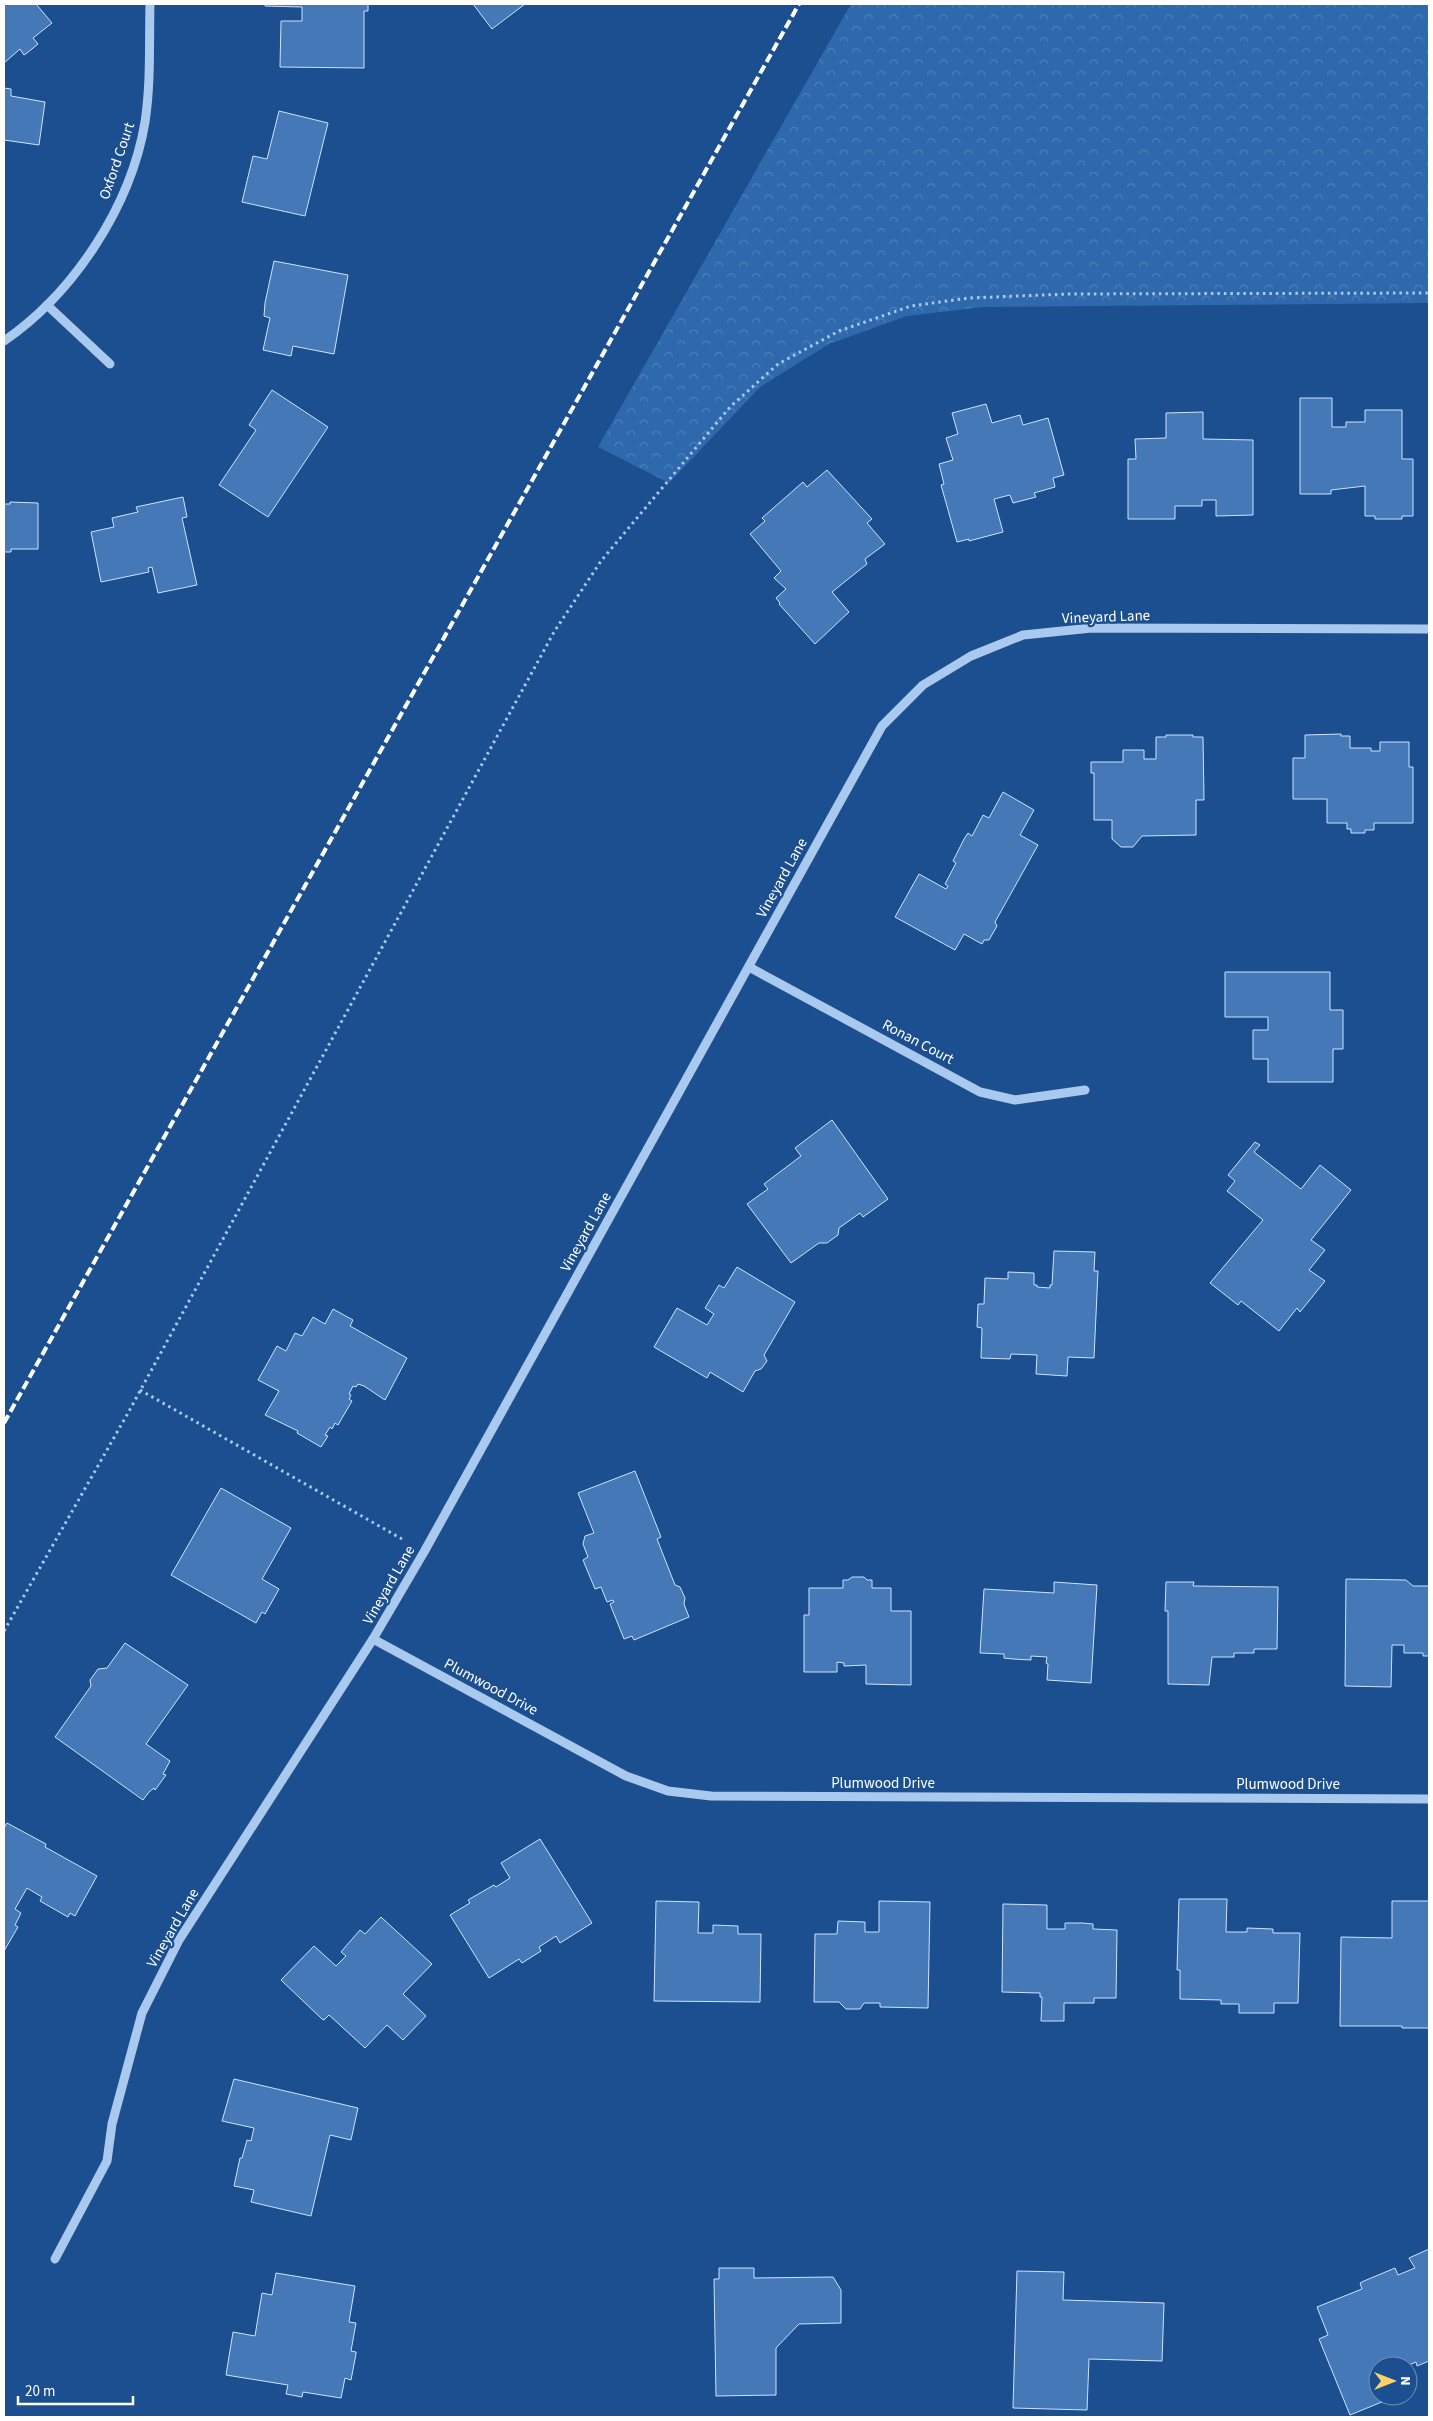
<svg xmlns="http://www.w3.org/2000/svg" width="1433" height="2421" font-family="'Source Sans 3',sans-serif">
  <defs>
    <pattern id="park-crowns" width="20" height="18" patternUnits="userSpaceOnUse" patternTransform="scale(1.25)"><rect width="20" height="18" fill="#2e69ad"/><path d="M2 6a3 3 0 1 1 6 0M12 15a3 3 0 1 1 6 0" fill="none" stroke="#4d80b9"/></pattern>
  </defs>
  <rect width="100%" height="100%" fill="#1b4f8f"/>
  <polygon fill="url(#park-crowns)" points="851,4 1429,4 1429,303 983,307 907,316 829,344 760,387 669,483 598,447"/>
  <g fill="#4478b7" stroke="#cfe3fa">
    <polygon points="4,4 36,4 52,23 33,38 38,44 27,53 24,55 20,49 4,63"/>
    <polygon points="265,4 368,4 368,11 364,11 364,68 280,67 281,21 302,21 302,7 265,6"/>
    <polygon points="473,4 525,4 492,29"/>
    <polygon points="4,88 11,89 11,96 45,102 39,145 4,140"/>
    <polygon points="279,111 328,123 305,216 242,202 253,156 267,159"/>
    <polygon points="274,261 348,275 334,354 293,346 291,356 263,350 270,318 264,316 265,303"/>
    <polygon points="272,390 328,427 268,517 219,485 256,430 249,425"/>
    <polygon points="1300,398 1332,398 1332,427 1346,427 1346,422 1365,422 1365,410 1402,410 1402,459 1413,459 1413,516 1402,516 1402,519 1375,519 1375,516 1365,516 1365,486 1331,490 1331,494 1300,494"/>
    <polygon points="986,404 992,423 1020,415 1023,425 1048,418 1064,475 1053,478 1055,487 1034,493 1036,497 1013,503 1010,495 994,499 1003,532 969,541 969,539 957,542 941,485 944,484 939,464 953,460 946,438 958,434 952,413"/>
    <polygon points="1203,412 1203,439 1253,440 1253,515 1216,516 1216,500 1202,500 1202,506 1175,506 1175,519 1128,519 1128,459 1136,459 1135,439 1166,438 1166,413"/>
    <polygon points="827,470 872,519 867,523 885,544 865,559 867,564 832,592 849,612 815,644 779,604 780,603 776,598 786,589 774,578 781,571 750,534 765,521 762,518 803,482 807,487"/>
    <polygon points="183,497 187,517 182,518 197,585 158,593 152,567 148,568 149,572 101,582 91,532 114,527 112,518 138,512 136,507"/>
    <polygon points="4,502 4,504 10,504 10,502 38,503 38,549 11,549 11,552 4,552"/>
    <polygon points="1341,734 1341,736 1350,736 1350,748 1371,748 1371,751 1380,751 1380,742 1409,742 1409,767 1413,767 1413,823 1374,823 1374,830 1365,830 1365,833 1351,833 1351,829 1347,829 1347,823 1327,823 1327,799 1293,799 1293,758 1305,758 1305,735"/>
    <polygon points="1166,735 1193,735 1193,737 1203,737 1204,800 1196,800 1196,835 1142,836 1133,847 1121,847 1112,839 1112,820 1094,820 1094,773 1091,773 1091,762 1123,762 1123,750 1144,750 1144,759 1156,759 1156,737 1166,737"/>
    <polygon points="1003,792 1034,810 1020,835 1038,845 995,922 997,926 989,940 984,940 982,944 964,934 955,950 895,917 919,874 946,889 948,886 945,884 956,863 953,861 964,839 968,833 972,836 983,815 989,818"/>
    <polygon points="1225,972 1330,972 1330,1010 1343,1010 1343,1049 1333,1049 1333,1082 1268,1082 1268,1059 1253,1059 1253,1030 1268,1030 1268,1017 1225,1017"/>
    <polygon points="832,1120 888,1199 863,1217 860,1213 839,1228 838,1235 827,1243 819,1243 791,1263 747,1204 768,1189 764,1184 801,1156 795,1148"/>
    <polygon points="1255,1142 1260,1145 1254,1152 1301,1189 1320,1165 1351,1190 1311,1240 1325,1250 1309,1270 1325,1281 1300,1312 1297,1308 1279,1331 1241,1301 1238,1305 1210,1283 1263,1220 1227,1191 1235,1181 1228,1175"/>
    <polygon points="1054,1251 1095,1252 1094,1271 1098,1271 1094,1358 1068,1357 1067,1376 1036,1374 1037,1355 1011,1354 1010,1359 981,1358 982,1328 977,1327 978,1304 984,1304 985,1278 1008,1279 1008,1272 1034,1273 1034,1285 1037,1285 1037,1287 1050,1288 1050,1285 1052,1285"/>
    <polygon points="737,1267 795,1302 764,1355 767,1361 761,1369 755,1371 743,1392 710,1372 707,1378 654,1347 677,1308 707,1325 714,1314 705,1308 719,1285 724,1288"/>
    <polygon points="333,1309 353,1320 350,1326 407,1358 385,1400 364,1386 358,1384 356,1387 353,1386 349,1394 351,1395 349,1399 352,1401 338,1425 335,1423 332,1429 330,1427 325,1435 328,1436 321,1447 297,1433 298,1431 265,1415 279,1391 258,1380 277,1346 286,1351 295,1333 302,1336 313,1317 325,1324"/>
    <polygon points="635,1471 661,1537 657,1539 675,1585 680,1587 685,1598 684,1604 689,1617 634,1640 632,1636 624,1639 610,1604 614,1602 613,1600 607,1602 601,1587 595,1589 583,1560 588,1557 583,1544 585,1536 594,1533 578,1493"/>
    <polygon points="221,1488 291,1528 262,1579 279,1589 265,1614 262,1612 256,1623 171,1575"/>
    <polygon points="852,1577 864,1577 867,1580 872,1580 872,1588 891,1588 891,1611 911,1611 911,1685 866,1684 866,1665 844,1666 844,1663 837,1662 837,1672 804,1672 804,1615 809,1615 809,1588 843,1588 843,1580 848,1580"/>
    <polygon points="1346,1579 1406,1580 1413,1586 1429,1586 1429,1656 1423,1656 1423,1653 1404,1653 1404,1645 1392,1645 1391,1687 1345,1686"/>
    <polygon points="1054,1582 1097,1585 1091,1683 1047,1680 1048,1664 1046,1663 1047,1657 1031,1656 1031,1660 1013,1659 1004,1658 1004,1654 980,1653 984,1589 1054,1593"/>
    <polygon points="1166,1582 1194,1582 1193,1586 1278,1587 1277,1649 1254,1649 1254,1653 1234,1653 1234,1657 1212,1657 1209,1685 1168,1684 1168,1611 1165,1611"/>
    <polygon points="125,1643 188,1685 146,1744 170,1761 163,1774 166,1775 155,1790 154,1788 149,1792 143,1800 55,1737 91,1686 90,1680 98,1669 107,1668"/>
    <polygon points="7,1823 46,1844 45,1847 97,1876 75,1916 70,1913 68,1917 40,1901 42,1897 27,1888 15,1909 21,1913 15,1925 18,1927 4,1951 4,1828"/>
    <polygon points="540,1839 592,1923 560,1943 556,1936 539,1947 541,1951 522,1963 519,1959 489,1978 450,1915 470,1903 468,1900 494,1885 496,1887 510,1878 501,1863"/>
    <polygon points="1179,1899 1227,1899 1226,1932 1247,1932 1247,1928 1273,1929 1273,1933 1300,1933 1298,2003 1274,2003 1274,2013 1239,2013 1239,2004 1221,2004 1221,2000 1180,1999 1180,1970 1177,1970"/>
    <polygon points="656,1901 699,1902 698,1933 713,1933 713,1925 738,1926 738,1934 761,1934 760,2002 654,2001"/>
    <polygon points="879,1901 930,1902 928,2008 880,2007 880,2003 864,2003 860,2009 846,2009 839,2002 814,2002 815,1934 837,1934 838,1921 865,1922 865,1932 879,1932"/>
    <polygon points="1392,1901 1429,1901 1429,2028 1402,2028 1402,2026 1340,2026 1341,1937 1392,1938"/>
    <polygon points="1003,1904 1047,1905 1047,1929 1065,1929 1065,1923 1083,1923 1093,1924 1093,1929 1117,1930 1116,1998 1094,1998 1094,2003 1064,2003 1064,2021 1041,2021 1042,1997 1040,1997 1040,1993 1002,1992"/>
    <polygon points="381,1917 432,1964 403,1994 426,2016 403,2040 387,2025 365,2048 329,2015 324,2020 322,2019 281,1980 314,1946 336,1966 346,1956 341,1952 346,1946 360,1930 365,1934"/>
    <polygon points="234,2079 358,2108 351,2140 330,2135 311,2216 251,2202 254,2190 234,2186 240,2158 242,2158 247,2140 251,2141 254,2128 222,2121"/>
    <polygon points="1429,2249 1429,2361 1417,2366 1416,2362 1409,2365 1408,2368 1408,2366 1378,2366 1378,2396 1394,2397 1350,2415 1319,2339 1328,2335 1317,2307 1362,2289 1360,2283 1364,2281 1395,2268 1398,2275 1415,2268 1409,2258"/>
    <polygon points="719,2268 754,2268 754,2278 833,2277 841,2290 841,2323 799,2324 776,2348 776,2395 716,2396 714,2279 719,2279"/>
    <polygon points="1017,2271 1064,2272 1063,2300 1164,2303 1162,2361 1089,2359 1087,2410 1013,2408"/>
    <polygon points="276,2273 355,2286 349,2322 356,2323 351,2351 356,2352 356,2354 351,2380 345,2378 341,2398 303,2392 302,2397 286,2394 288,2385 226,2375 233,2332 255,2336 262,2293 272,2295"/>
  </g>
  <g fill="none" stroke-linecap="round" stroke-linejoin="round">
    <g stroke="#a9c9ee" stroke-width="3" stroke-dasharray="2.5 4" stroke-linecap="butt">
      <polyline points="140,1390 402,1539"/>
      <polyline points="4,1631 128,1413 554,632 601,561 730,407 778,364 839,331 911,306 969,298 1067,294 1429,293"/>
    </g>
    <g stroke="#a9c9ee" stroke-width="9">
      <polyline points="47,305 110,364"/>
      <path d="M4,341C74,293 131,206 145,122C151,83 149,43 150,4"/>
      <polyline points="749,967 980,1092 1015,1100 1085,1090"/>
      <polyline points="373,1639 626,1776 668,1791 711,1796 1429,1799"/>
      <polyline points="55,2259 107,2161 112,2124 142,2013 179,1940 373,1639 424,1552 882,726 923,685 971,656 1023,635 1092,628 1429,629"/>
    </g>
    <polyline stroke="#fff" stroke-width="4" stroke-dasharray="9 4" stroke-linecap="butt" points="4,1423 799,4"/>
  </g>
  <g text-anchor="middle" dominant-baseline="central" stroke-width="4.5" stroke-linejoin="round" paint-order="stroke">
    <g font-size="15" fill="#fff" stroke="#1b4f8f">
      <text transform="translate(117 161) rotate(-71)">Oxford Court</text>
      <text transform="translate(1106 617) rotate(-2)">Vineyard Lane</text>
      <text transform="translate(782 878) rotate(-61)">Vineyard Lane</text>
      <text transform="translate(918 1042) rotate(28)">Ronan Court</text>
      <text transform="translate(586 1232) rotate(-61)">Vineyard Lane</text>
      <text transform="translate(389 1585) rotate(-60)">Vineyard Lane</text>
      <text transform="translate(491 1687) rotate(28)">Plumwood Drive</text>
      <text x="883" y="1783">Plumwood Drive</text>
      <text x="1288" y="1784">Plumwood Drive</text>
      <text transform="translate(173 1928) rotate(-60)">Vineyard Lane</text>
    </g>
  </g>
  <rect width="1433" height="2421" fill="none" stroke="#ffffff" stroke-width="10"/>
  <g transform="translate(1393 2381) rotate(90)"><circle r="24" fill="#1b4f8f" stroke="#7695bc"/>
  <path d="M0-4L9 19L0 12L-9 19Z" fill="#ffd166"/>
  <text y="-8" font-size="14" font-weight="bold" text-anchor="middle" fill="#ffffff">N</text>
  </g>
  <path d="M18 2396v8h115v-8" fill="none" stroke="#ffffff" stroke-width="2.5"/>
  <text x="25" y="2396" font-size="15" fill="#ffffff" stroke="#1b4f8f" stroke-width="4" paint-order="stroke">20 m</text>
</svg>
